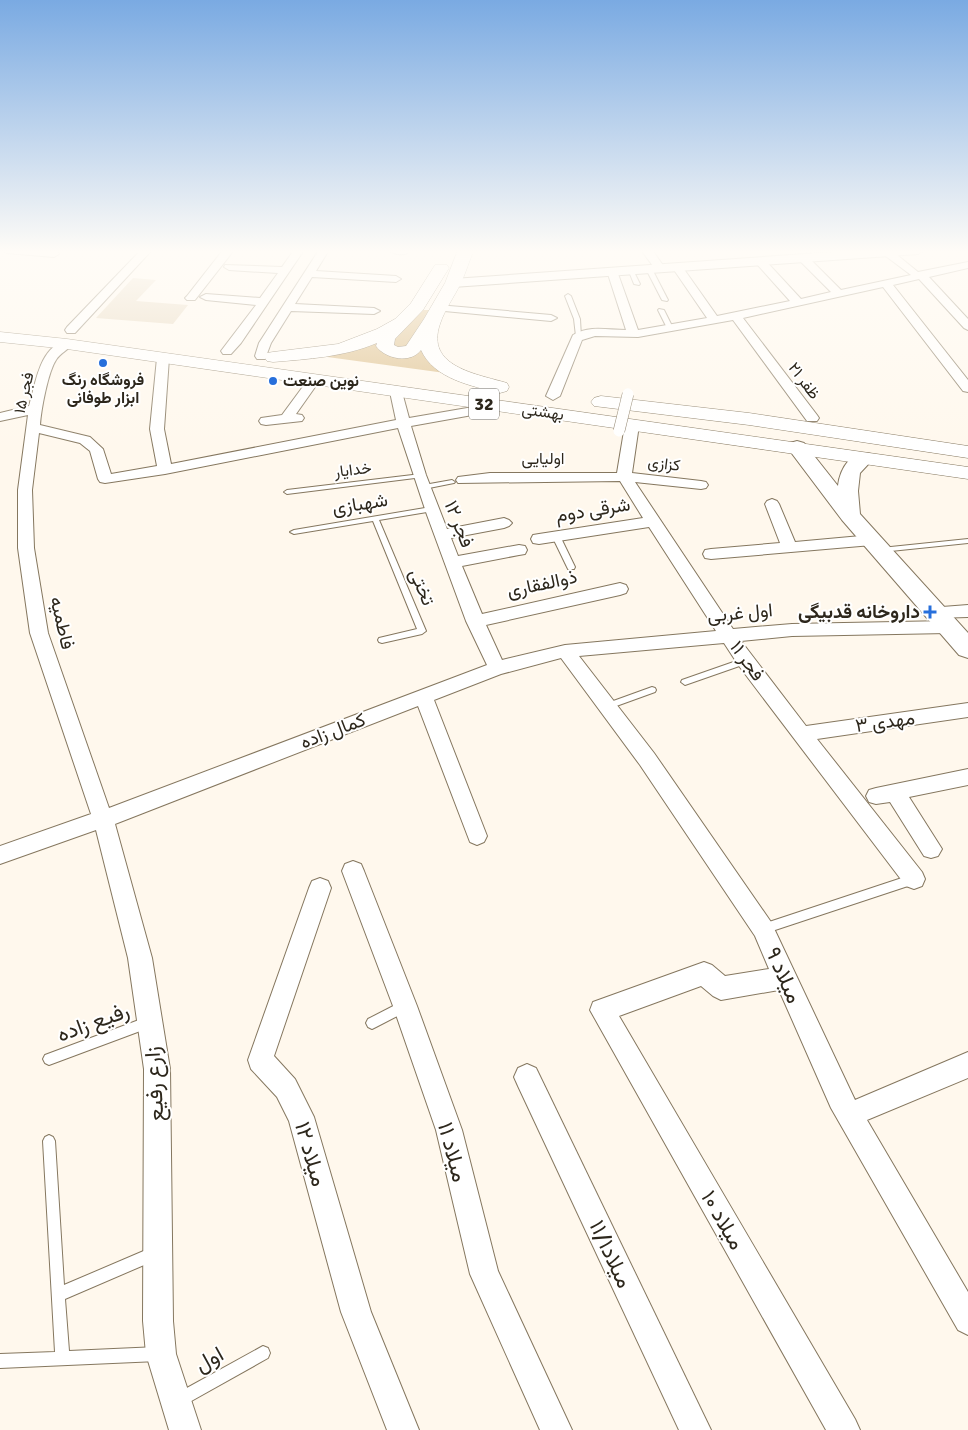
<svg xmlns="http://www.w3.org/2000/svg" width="968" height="1430" font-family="Signika,Vazirmatn,sans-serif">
  <rect width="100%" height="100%" fill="#fff8ed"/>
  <g fill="#dec18e">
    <polygon points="421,310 429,310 431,312 412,345 399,350 390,342"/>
    <polygon points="380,339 377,346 379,350 392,355 421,348 426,358 445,373 320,356"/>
  </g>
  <polygon fill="#e5d5ba" points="133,278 156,280 136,301 188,305 173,324 96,318"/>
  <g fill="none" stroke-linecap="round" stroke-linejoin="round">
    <g stroke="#85775f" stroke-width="2">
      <g id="service">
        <polygon points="647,268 652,269 668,300 667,301 662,300 646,269"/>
        <polygon points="628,269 633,270 640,284 639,285 634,284"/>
        <polygon points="568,294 571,296 580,319 581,337 576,336 574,319 565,296"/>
        <polygon points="659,309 664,310 673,328 672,329 667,328 658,310"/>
        <polygon points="421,474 424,476 423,477 287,494 284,492 287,490"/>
        <polygon points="452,480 455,482 454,483 424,489 421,487 424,485"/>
        <polygon points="431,507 435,509 433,511 379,520 426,631 422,634 382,643 379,642 378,640 379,638 417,629 373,521 294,534 290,532 294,530"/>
        <polygon points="553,534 556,534 560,536 575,567 574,569 568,569 567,567 552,536"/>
        <polygon points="968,539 968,543 881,552 877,550 881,548"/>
        <polygon points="745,658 749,661 748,663 685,685 681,682 682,680"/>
        <polygon points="652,687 655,688 656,690 655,692 608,709 605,708 604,706 605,704"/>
        <polygon points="914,874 918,876 919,879 918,882 914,884 763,934 759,932 758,929 759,926 763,924"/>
        <polygon points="405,1000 409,1002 411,1006 409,1010 376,1027 372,1029 368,1027 366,1023 368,1019"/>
        <polygon points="147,1017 151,1019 153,1023 151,1027 49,1065 45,1063 43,1059 45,1055"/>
        <polygon points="49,1135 53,1137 55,1141 64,1285 153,1247 158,1249 160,1254 158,1259 65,1299 69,1351 158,1347 163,1349 165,1354 163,1359 158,1361 0,1368 0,1354 55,1352 43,1141 45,1137"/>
        <polygon points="263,1346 268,1348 270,1353 268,1358 186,1404 181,1406 176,1404 174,1399 176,1394"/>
      </g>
    </g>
    <g stroke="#85775f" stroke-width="2">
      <g id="minor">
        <polygon points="2,250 58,252 59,254 54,257 7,253"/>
        <polygon points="141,250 152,250 75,333 67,333 65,330 67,327"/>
        <polygon points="223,250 234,250 195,300 187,300 185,298 187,296"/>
        <polygon points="294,250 304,250 241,343 231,354 223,354 221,351 256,305 206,300 200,297 206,294 260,298 278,273 229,270 224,267 225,265 282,267"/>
        <polygon points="319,250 329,250 316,271 396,276 401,279 396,282 312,277 295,304 374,308 380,311 374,314 291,311 271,343 265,359 257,359 255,356 259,343"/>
        <path d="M389,250H410V251C406,256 394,255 389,250Z"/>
        <polygon points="641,250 652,250 665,268 664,270 656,270"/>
        <path d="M883,250H891L918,272L968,262V268L929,277L968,319V330L964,328L919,279L893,285L968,380V392L963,391L883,287L743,318L817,415L819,418L817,421H807L733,320L638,337L595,336L582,340L560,396L553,400L546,396L573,335C590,325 607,330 626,330L607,271L608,269L612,268L617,271L638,330L707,318L672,267L673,265H681L717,316L790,301L756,263L755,261L756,259H764L801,299L831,292L799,260L798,258L799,256H807L841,290L911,275L883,254Z"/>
        <polygon points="438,305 551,315 557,318 551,321 434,310 432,308"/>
        <path d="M67,340L73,344C68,350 60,353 56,360C48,372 41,410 40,425L90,437L103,449L111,474L157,466L150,429L157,358L163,354L169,358L164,429L171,464L396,420L390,392L396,388L402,392L409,418L473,407L478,408L480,411L478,414L411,426L426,475L447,529L504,518L509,520L512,523L509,526L504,528L451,538L458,556L519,545L525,546L527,550L525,554L519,555L462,566L482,614L620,583L626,585L628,589L626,593L620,595L486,625L502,660L565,645L716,631L649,527L539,544L533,543L531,539L533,535L539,534L643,518L620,481L458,483L456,480L458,477L490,473H617L625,425L632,421L639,425L632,473L701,481L706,482L708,485L706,488L701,489L635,482L733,629L792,624L948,621L954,623L957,627L954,631L948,633L792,636L741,641L806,726L968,703V717L817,739L922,872L925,879L922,886L914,889L906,886L739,666L724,643L579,656L654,753L771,922L855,1100L968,1052V1078L867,1120L968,1292V1335L958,1330L831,1108L779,990L721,1000L713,996L701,986L619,1016L855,1419L860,1430H826L590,1010L593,1002L704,962L712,965L725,976L769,969L755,936L640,765L561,658L501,674L434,700L487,836L484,842L477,845L470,842L418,706L115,824L152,958L170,1069L173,1321L176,1354L201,1430H169L146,1354L143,1321L144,1069L128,958L96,830L0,864V846L91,814L30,633L18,548V490L28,415L0,421V413L29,406C36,383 39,347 67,340ZM398,428L427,515L466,621L487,665L109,808L48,633L34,548L32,490L39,433L80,443L90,451L98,479L100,482L105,483L165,474Z"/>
        <polygon points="314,376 320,380 296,414 302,415 304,418 302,421 266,425 261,424 259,421 261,418 282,415 310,377"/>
        <polygon points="772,499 777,501 779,504 795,542 872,535 878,536 880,540 878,544 872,545 711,559 705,558 703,554 705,550 711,549 780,543 765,504 767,501"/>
        <polygon points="968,605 968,617 935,618 929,616 927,612 929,608"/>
        <polygon points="968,769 968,785 909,797 942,849 938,856 931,858 924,856 890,802 876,804 869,802 866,796 869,790 876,788"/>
        <polygon points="353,861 361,864 364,871 417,1006 462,1130 498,1271 572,1430 540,1430 470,1274 436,1130 393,1006 342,871 345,864"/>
        <polygon points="320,878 328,881 331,888 274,1056 295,1079 314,1117 371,1312 419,1430 387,1430 341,1312 289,1121 277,1097 251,1069 248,1060 309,888 312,881"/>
        <polygon points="527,1064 536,1068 711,1430 679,1430 518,1086 514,1077 518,1068"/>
      </g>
    </g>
    <g stroke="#85775f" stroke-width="2">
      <polygon id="tertiary" points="861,250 924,250 918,254 453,287 446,283 453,279"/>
    </g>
    <g stroke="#85775f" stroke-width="2">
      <path id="secondary" d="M797,441L804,443L838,486C840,469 851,449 871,454L874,458L860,473L858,491L860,514L968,633V658L959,655L842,520L787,447L790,443Z"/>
    </g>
    <g stroke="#85775f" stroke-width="1">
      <path id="primary" d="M458,250H474C469,261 466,272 461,283C454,297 445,309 440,324C425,367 477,374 507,383L509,387L507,391L500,393C472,386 434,379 421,350C411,364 385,359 376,346L377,343C344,357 308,359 273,362L267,361L264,357L267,353L273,352L338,344L377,329L395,319L411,303L435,265H447L449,268L423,310L395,339L394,345L398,347L406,346L424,319L445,283Z"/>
    </g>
    <g stroke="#85775f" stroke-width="1">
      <g id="trunk">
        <polygon points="0,332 67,339 968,467 968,479 67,349 0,342"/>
        <polygon points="601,396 749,413 968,446 968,458 749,425 594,406 591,402 594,398"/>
      </g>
    </g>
    <use href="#service" fill="#fff" fill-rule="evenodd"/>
    <use href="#minor" fill="#fff" fill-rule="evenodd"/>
    <use href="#tertiary" fill="#fff" fill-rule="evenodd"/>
    <use href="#secondary" fill="#fff" fill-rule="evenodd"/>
    <use href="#primary" fill="#fff" fill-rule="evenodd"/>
    <use href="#trunk" fill="#fff" fill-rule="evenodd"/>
    <g stroke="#85775f" stroke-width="10" stroke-linecap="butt">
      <polyline id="pedestrian-bridge-far1" points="628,395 628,393"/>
    </g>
    <g stroke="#85775f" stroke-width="12" stroke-linecap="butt">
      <polyline id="pedestrian-bridge" points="619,431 628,394"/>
    </g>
    <use href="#pedestrian-bridge-far1" stroke="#fff" stroke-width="9"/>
    <use href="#pedestrian-bridge" stroke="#fff" stroke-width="11"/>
  </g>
  <linearGradient id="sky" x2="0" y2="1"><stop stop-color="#7aaae2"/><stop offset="0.56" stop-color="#fffcf7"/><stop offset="1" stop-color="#fffcf7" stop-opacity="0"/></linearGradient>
  <rect width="968" height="450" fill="url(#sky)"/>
  <g fill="#276fdb" stroke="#fff" stroke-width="2">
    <circle cx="103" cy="363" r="5"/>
    <circle cx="273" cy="381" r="5"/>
    <path d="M927.5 604.5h5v5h5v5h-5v5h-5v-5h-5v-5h5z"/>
  </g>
  <g text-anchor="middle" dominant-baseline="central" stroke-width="4" stroke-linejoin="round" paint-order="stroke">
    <g font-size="16" font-weight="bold" fill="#2d271c" stroke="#fff">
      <text x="103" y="380">فروشگاه رنگ<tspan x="103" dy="18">ابزار طوفانی</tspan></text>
      <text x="283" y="381" text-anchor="start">نوین صنعت</text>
    </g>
    <g font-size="16" fill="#2d271c" stroke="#fff">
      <text transform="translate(804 381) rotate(53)">ظفر ۲۱</text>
      <text transform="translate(24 393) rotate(-77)">فجر ۱۵</text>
      <text transform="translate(543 412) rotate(8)">بهشتی</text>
      <text x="543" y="459">اولیایی</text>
      <text transform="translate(664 464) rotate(7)">کزازی</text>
      <text transform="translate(353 470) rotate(-7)">خدایار</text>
    </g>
    <rect fill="#fff" stroke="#6c6860" stroke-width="1" x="469" y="388.5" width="30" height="31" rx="4"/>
    <g font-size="18" font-weight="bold" fill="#2d271c">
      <text x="484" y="404">32</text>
    </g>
    <g font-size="19" fill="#2d271c" stroke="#fff">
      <text transform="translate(360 504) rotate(-9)">شهبازی</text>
      <text transform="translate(593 510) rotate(-9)">شرقی دوم</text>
      <text transform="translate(459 524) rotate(68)">فجر ۱۲</text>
      <text transform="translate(542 584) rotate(-12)">ذوالفقاری</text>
      <text transform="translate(422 587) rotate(67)">تختی</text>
      <text transform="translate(740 613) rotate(-5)">اول غربی</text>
      <text transform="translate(62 623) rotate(77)">فاطمیه</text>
      <text transform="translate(747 661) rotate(54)">فجر ۱۱</text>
      <text transform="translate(885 722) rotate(-8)">مهدی ۳</text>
      <text transform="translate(333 731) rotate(-21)">کمال زاده</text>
    </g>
    <g font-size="19" font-weight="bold" fill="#2d271c" stroke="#fff" text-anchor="end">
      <text x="920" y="612">داروخانه قدبیگی</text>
    </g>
    <g font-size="22" fill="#2d271c" stroke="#fff">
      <text transform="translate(784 975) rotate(66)">میلاد ۹</text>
      <text transform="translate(93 1022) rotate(-20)">رفیع زاده</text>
      <text transform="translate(154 1084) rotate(-93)">زارع رفیع</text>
      <text transform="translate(453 1152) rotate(75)">میلاد ۱۱</text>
      <text transform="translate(311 1154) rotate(74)">میلاد ۱۲</text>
      <text transform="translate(723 1220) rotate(60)">میلاد ۱۰</text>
      <text transform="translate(611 1254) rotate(65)">میلاد۱۱/۱</text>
      <text transform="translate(209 1359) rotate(-29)">اول</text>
    </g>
  </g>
</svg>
